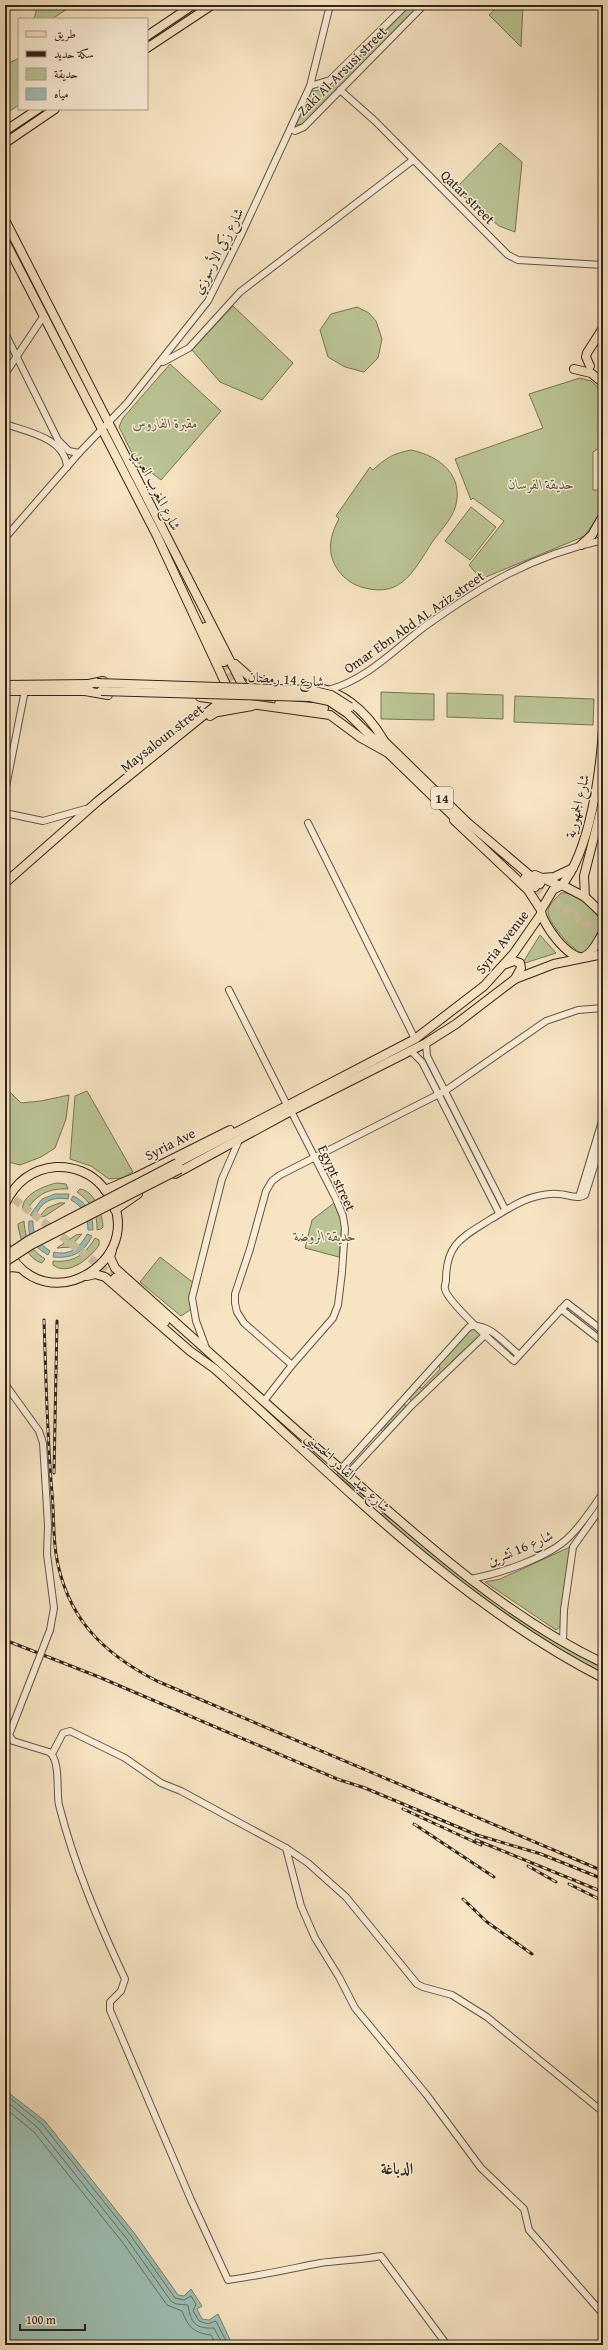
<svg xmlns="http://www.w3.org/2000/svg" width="608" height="2350" font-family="'Gentium Book Plus',Amiri,serif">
  <rect width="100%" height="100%" fill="#f7e4c2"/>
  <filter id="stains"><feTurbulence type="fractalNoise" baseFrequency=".005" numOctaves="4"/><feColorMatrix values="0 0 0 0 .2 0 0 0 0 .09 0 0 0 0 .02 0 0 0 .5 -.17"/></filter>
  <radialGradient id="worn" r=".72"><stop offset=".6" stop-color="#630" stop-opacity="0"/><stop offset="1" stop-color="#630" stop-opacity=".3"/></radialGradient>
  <g fill="#bbc494" stroke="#767456">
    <polygon points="38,5 73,5 52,19 34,19"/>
    <polygon points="198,5 205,5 147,44 147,39"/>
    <polygon points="411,5 422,5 303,124 296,125 311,91 329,89"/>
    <polygon points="500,5 523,5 521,47 489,15"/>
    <polygon points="19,58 19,105 5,114 5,65"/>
    <polygon points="42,109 49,109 5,138 5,133"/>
    <polygon points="500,143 522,162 515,232 499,226 455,189"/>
    <polygon points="233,306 293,363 262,400 220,382 192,350"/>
    <polygon points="357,307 369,313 376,321 382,339 378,358 364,372 345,367 328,357 320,330 331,314"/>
    <polygon points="170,364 221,411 161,480 136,461 119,427 123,418"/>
    <polygon points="580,378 591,381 602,391 602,446 593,452 593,490 601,490 600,513 585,536 481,579 469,565 504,521 473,498 471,500 455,459 543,428 529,394"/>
    <path d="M411,450C440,456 465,476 455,508C451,520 440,531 433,541C415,568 403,598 365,588C355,586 344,579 338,570C326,553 330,535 339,519L336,516L370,467L373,470C385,458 395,453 411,450Z"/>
    <polygon points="471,507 496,527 470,560 445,541"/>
    <polygon points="381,692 434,694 434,720 381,719"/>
    <polygon points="447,693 503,695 503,719 447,717"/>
    <polygon points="515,696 594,699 593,725 514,722"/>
    <path d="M561,893C573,890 602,913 601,926C601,935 591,946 585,952L581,953C571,948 547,922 548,911C548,905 557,897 561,893Z"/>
    <polygon points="540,935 556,953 522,964"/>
    <polygon points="5,1087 21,1103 41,1101 69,1095 66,1119 55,1148 41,1157 20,1165 5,1161"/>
    <polygon points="87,1091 133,1172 122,1178 109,1179 91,1166 70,1159 75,1096"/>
    <path d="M57,1183L66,1184L68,1189C48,1188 35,1195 26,1212L23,1210C20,1195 46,1185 57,1183Z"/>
    <path d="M80,1189C95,1191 102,1213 103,1227L101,1229L97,1230C98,1213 90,1201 77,1192Z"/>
    <polygon points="59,1203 65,1203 45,1216 39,1217 47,1208"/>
    <polygon points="334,1203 342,1223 339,1257 305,1248 312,1220"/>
    <path d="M24,1221C25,1238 30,1249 45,1259L42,1263C27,1259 19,1237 18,1224Z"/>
    <polygon points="82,1234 70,1247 57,1248 76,1235"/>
    <path d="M95,1238L99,1240V1245C91,1257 69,1277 53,1265V1261C73,1263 85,1255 95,1238Z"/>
    <polygon points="160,1257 195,1284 190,1310 181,1316 140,1282"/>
    <polygon points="474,1329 480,1335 479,1338 468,1349 465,1349 451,1362 452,1366 412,1402 409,1398 418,1387 422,1388 440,1369 439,1364 470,1330"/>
    <polygon points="403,1404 407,1406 385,1428 384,1433 381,1430"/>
    <polygon points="338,1471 365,1495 364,1497 337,1475"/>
    <path d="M382,1513L565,1647L603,1668V1674C522,1632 449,1575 381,1515Z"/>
    <polygon points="570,1547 560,1627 556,1630 485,1582 500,1579"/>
  </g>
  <g fill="#9dbfb4" stroke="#728176">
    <path d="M55,1194H69L68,1199C52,1196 41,1202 35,1217L30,1215L42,1199Z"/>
    <path d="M73,1196C88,1203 93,1215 93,1230H88C88,1217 83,1206 71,1200Z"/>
    <path d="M29,1221H33C32,1234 39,1244 50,1251L48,1255C34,1247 27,1237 29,1221Z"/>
    <path d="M87,1234L92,1236C84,1253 71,1259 53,1257L54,1252C69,1256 80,1248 87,1234Z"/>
    <polygon points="5,2090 45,2121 135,2234 178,2295 184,2296 191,2289 202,2306 197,2309 202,2319 209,2320 218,2314 232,2344 238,2345 5,2345"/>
  </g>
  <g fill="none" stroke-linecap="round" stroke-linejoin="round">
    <g stroke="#677266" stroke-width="1">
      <polyline points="5,2094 42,2124 131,2236 175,2298 184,2300 191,2296 196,2304 193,2311 199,2321 208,2324 216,2321 228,2345"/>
      <path d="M5,2100L38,2128L127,2239L171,2301L176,2304L188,2305C191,2323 195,2329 214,2328L223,2345"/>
      <path d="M5,2108L34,2132L123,2243L167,2305L182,2311C188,2327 194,2333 211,2335L216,2345"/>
    </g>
    <g stroke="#cfbea0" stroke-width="8" stroke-dasharray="8 4" stroke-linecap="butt">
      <path d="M224,662C239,693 244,699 279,704"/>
      <polyline points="535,887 603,936"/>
      <polyline points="5,1192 115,1278"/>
    </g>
    <g stroke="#625442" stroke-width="8">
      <g id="minor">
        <polyline points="310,86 330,80 406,5"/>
        <polyline points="340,90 375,121 508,255 518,260 603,265"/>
        <polyline points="291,129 295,131 304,127 424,5"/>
        <polyline points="5,333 58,440 69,451 79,453"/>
        <polyline points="163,362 189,348 240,292 413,160"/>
        <polyline points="5,374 43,317"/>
        <path d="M5,424C28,432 65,438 67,467"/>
        <polyline points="5,538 79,453 127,403 208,301 240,237 310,86 330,5"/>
        <path d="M328,690C366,680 394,650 424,627C483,585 531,556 603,540"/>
        <polyline points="5,792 25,690"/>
        <polyline points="5,813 43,821 89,808"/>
        <polyline points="308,823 415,1039"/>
        <polyline points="229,990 287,1105"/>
        <polyline points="426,1043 427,1056 505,1209"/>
        <polyline points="411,1051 422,1062 499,1213"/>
        <path d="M603,1138L585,1195C578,1200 566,1194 558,1194C550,1193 542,1195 534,1197C518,1201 505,1211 491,1219C463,1237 446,1243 446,1280C446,1283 444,1286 445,1289C447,1302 501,1350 514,1361L567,1303L603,1331"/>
        <polyline points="579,1197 603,1118"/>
        <polyline points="561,1309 603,1342"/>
        <polyline points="206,1348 196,1321 192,1298 222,1179 239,1140"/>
        <polyline points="292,1365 244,1323 237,1312 235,1303 235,1294 250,1249 266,1191 272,1181 280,1175 445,1091 546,1021 578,1010 603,1008"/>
        <polyline points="5,1384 39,1431 43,1443 48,1525 47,1554 54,1608 50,1630"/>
        <polyline points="264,1401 292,1365 333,1318 338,1305 342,1272 345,1229 343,1216 336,1199 291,1111"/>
        <path d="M341,1469L469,1327C488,1321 505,1344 519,1355"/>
        <polyline points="347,1475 411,1406 486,1334"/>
        <path d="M470,1579C499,1574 551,1557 571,1535C583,1523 593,1507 603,1493"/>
        <polyline points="563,1642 564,1610 573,1547 603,1505"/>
        <path d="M34,1671L9,1735L13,1741L49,1752C61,1760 56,1792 59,1805C74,1865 99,1923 125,1979L121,1991L110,2002V2010L191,2200L228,2280C259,2276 289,2269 320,2263C340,2260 361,2260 381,2256L447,2345"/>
        <polyline points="52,1754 63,1733 70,1731 125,1758 161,1783 181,1791 286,1848 308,1863 346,1897 417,1984 423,1987 452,1995 487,2017 603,2112"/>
        <polyline points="286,1848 301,1906 315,1938 339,1977 355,2008 426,2094 481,2168 524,2209 529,2230 603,2314"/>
      </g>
    </g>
    <g stroke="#312418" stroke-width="10">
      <g id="major">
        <polyline points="147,36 193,5"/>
        <polyline points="147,48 212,5"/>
        <polyline points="5,131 38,109"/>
        <polyline points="5,143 55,109"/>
        <polyline points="5,220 243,686 242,695 239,698 210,716"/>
        <polyline points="5,241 157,536 229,691 225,698 98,801 5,883"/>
        <polyline points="590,366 586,357 587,353 603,328"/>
        <polyline points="574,369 591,373 603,383"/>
        <polyline points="581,545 592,535 603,516"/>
        <polyline points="603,589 603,599"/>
        <polyline points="205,627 224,662"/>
        <polyline points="235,664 251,678 274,688"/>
        <polyline points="5,685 89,684"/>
        <polyline points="84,685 103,681"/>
        <path d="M306,687C340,687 366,711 383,739"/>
        <polyline points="5,691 90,691"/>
        <polyline points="85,691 108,695"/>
        <polyline points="200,697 330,715 361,738 388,753"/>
        <polyline points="279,704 324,708"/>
        <polyline points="218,712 252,706"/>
        <polyline points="347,713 460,823"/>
        <polyline points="379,736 468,823 540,884"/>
        <polyline points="454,820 528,890 541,910"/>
        <polyline points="535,875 558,885"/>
        <polyline points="525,878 535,887"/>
        <polyline points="541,878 554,877 573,868"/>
        <path d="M562,885C590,850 600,774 603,730"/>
        <polyline points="585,897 584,876 603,802"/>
        <path d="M603,914L585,897L562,885L553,890L541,910C541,923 569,960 583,957C593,954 598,940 603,933"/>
        <polyline points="506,964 514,961 520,963 521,968 515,979"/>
        <polyline points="177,1163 415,1039 484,986 514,953 541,914"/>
        <polyline points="175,1174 291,1111 426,1043 456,1024 515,979 554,964 603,954"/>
        <polyline points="105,1190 136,1177 230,1130"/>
        <path d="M5,1204C15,1183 32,1169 56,1167C73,1166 91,1173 102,1186C160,1252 44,1331 5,1245"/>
        <polyline points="115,1210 138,1194"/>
        <path d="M112,1250L110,1257L115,1268C191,1336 267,1405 344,1472C423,1542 507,1617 603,1663"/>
        <polyline points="5,1269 11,1267 20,1268"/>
        <path d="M87,1276L95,1274L105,1277L190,1351L215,1369C338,1480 454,1601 603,1678"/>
        <polyline points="115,1278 165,1322"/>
      </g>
    </g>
    <use href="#minor" stroke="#faedd7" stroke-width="6"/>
    <use href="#major" stroke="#f7e4c2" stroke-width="8"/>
    <g stroke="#312418" stroke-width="3">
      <g id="rail">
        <path d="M44,1320C46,1378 47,1436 52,1493C54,1513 53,1534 56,1554C66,1617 102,1653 157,1681L603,1871"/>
        <polyline points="54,1473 57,1321"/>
        <polyline points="5,1640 99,1677 337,1779 365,1788 477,1835 541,1854 603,1879"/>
        <polyline points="403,1809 481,1845"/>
        <polyline points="414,1824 494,1877"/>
        <polyline points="476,1840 603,1892"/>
        <polyline points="528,1866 556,1882"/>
        <polyline points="569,1884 603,1901"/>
        <polyline points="463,1899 487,1922 532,1954"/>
      </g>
    </g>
    <use href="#rail" stroke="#faedd7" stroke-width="1.5" stroke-dasharray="4.5" stroke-linecap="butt"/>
    <g stroke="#625442" stroke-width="8" stroke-linecap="butt">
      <polyline id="minor-bridge" points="34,1671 50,1630"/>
    </g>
    <g stroke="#312418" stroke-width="10" stroke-linecap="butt">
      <g id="major-bridge">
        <polyline points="97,683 310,690 331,695 350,707"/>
        <polyline points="101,691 310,697 329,701 347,713"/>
        <polyline points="5,1256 29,1240 177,1163"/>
        <polyline points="5,1262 31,1245 180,1169"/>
      </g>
    </g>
    <use href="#minor-bridge" stroke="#faedd7" stroke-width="6"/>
    <use href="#major-bridge" stroke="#f7e4c2" stroke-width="8"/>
  </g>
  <g text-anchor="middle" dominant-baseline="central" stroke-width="3" stroke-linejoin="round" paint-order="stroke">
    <rect fill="#faedd7" stroke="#6d6051" stroke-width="1" x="431" y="787" width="22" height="22" rx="3"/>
    <g font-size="13" font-weight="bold" fill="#312418">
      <text x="442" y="798">14</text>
    </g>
    <g font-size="14" fill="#312418" stroke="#faedd7">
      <text transform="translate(342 71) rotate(-45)">Zaki Al-Arsusi street</text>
      <text transform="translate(468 197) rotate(45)">Qatar street</text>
      <text transform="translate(218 251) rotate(-63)">شارع زكي الأرسوزي</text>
      <text transform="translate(157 490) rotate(63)">شارع المغرب العربي</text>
      <text transform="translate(414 622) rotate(-35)">Omar Ebn Abd AL Aziz street</text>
      <text transform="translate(286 679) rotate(4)">شارع 14 رمضان</text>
      <text transform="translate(162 738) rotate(-38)">Maysaloun street</text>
      <text transform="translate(577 806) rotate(-77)">شارع الجمهورية</text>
      <text transform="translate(502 942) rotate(-52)">Syria Avenue</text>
      <text transform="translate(170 1144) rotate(-27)">Syria Ave</text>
      <text transform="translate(337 1178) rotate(65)">Egypt street</text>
      <text transform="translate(348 1472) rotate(43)">شارع عبد القادر الحسيني</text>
      <text transform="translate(520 1548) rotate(-23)">شارع 16 تشرين</text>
    </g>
    <g font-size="14" font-style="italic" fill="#5a543d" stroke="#faedd7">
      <text x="165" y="423">مقبرة الفاروس</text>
      <text x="541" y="484">حديقة الفرسان</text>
      <text x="325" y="1236">حديقة الروضة</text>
    </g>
    <g font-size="16" font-weight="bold" fill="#312418" stroke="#faedd7">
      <text x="397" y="2168">الدباغة</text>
    </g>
  </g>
  <rect width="608" height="2350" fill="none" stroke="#f7e4c2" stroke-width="20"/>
  <rect x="6" y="6" width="596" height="2338" fill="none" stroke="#312418" stroke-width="2"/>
  <rect x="10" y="10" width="588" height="2330" fill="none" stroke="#312418"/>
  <rect x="18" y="18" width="130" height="92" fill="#faedd7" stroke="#aa9d8b"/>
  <rect x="26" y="31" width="20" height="6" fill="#f7e4c2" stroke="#aa9d8b"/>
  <text x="54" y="38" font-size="12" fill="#312418">طريق</text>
  <rect x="26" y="51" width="20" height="6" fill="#312418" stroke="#aa9d8b"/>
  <text x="54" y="58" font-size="12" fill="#312418">سكة حديد</text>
  <rect x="26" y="68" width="20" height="12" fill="#bbc494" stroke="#aa9d8b"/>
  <text x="54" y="78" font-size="12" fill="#312418">حديقة</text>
  <rect x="26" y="88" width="20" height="12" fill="#9dbfb4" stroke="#aa9d8b"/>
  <text x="54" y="98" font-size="12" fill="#312418">مياه</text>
  <path d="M20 2324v6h65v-6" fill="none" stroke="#312418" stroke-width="2"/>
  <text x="26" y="2324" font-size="12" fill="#312418" stroke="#faedd7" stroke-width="3" paint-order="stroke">100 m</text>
  <rect width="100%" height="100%" filter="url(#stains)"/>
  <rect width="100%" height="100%" fill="url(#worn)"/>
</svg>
